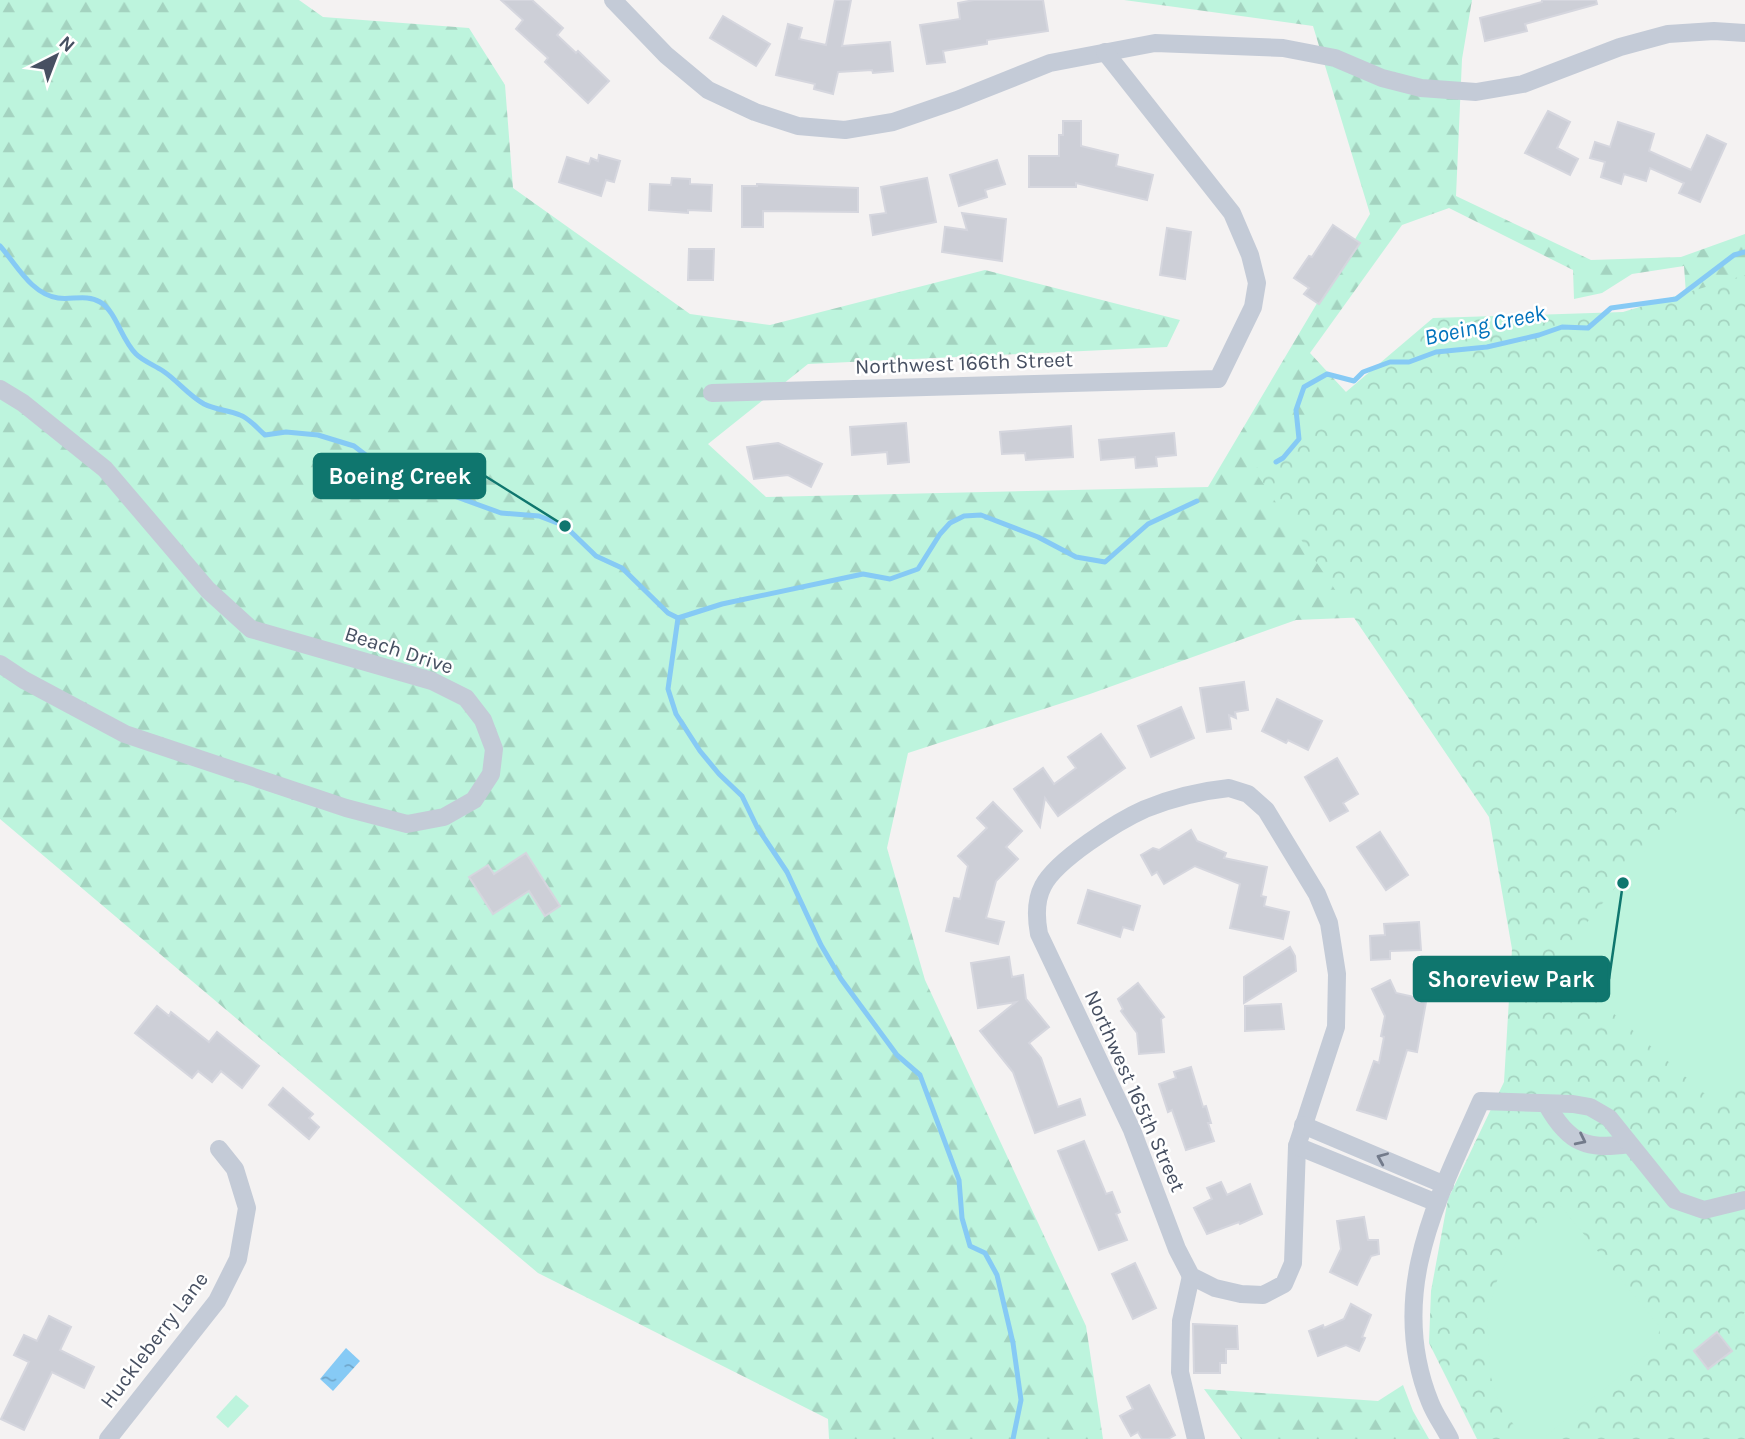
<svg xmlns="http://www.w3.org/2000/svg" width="1745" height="1439" font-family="Karla,sans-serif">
  <defs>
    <pattern id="forest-firs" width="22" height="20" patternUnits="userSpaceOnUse" patternTransform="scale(1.75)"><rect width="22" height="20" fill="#bdf4dd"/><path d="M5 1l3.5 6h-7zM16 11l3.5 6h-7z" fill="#a4d3c0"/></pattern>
    <pattern id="park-crowns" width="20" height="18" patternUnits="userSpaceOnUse" patternTransform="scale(1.75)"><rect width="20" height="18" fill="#bdf4dd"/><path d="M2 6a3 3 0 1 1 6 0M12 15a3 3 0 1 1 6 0" fill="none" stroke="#a4d3c0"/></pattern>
    <pattern id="water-ripples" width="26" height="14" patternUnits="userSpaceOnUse" patternTransform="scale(1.75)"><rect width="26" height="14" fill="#86caf5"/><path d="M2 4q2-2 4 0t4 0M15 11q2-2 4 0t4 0" fill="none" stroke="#6fa6ca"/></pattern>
  </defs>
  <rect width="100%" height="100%" fill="#f4f2f2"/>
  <g fill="url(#forest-firs)" fill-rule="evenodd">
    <path d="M0,0H299L323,17L469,28L505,85L513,188L690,314L770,325L985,270L1180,320L1167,347L808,364L708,444L766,497L1208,487L1370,214L1313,26L1124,0H1472L1462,59L1456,196L1591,260L1681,257L1745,234V492L1370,617L1296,620L1090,694L908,753L887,848L925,980L1086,1326L1103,1439H829L828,1419L538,1273L0,819ZM1449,208L1573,270L1574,299L1602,293L1632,274L1684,266L1686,294L1349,407L1346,392L1310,353L1402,225Z"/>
    <polygon points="1403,1385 1413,1411 1429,1439 1241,1439 1204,1389 1378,1401"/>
  </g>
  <polygon fill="url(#park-crowns)" points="1745,275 1745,1439 1477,1439 1429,1343 1431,1291 1448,1199 1504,1082 1512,949 1489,817 1254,470 1433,318 1623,312"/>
  <g fill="#bdf4dd">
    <polygon points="1708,801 1721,804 1745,828 1745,1066 1713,1101 1555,962 1682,805"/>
    <polygon points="1559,1204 1660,1327 1656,1347 1542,1439 1524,1439 1499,1404 1490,1374 1487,1320 1495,1285 1510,1255 1527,1231"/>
    <polygon points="1745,1312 1745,1336 1741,1341 1729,1330"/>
    <polygon points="236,1395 249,1406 228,1428 216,1417"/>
  </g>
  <polygon fill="url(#water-ripples)" points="346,1348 360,1361 333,1391 320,1379"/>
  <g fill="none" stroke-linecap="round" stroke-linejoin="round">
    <g stroke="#86caf5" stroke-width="5">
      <path d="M0,246C17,265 31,294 58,298C72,300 87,294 100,302C116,311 121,339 136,354C143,361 154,365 163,371C178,381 188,395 204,404C216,410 228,410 240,415C249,418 258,429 265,435L286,432L318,435L354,446L384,469L417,473L454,496L501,513L539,516L565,526L596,556L622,568L668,613L678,618L722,604L863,574L890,579L918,569L940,534L950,523L964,516L981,515L1038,537L1076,557L1105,562L1148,524L1197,501"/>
      <polyline points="1276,462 1283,458 1299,439 1296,410 1304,387 1327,374 1354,381 1363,372 1390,362 1409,362 1436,352 1487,347 1539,335 1562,327 1588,328 1611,308 1676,299 1734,255 1745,252"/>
      <polyline points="678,618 668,689 676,714 700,751 719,774 742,796 757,827 787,872 821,945 841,979 897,1055 920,1075 959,1180 962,1218 970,1246 985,1253 997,1275 1013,1343 1021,1400 1013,1439"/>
    </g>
  </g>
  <g fill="#cdcfd7" stroke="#d5d6de" stroke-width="2">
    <polygon points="501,0 532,0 563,28 557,35 576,53 578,51 609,81 588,103 545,62 548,58 516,29 523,20"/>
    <polygon points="835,0 851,0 842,46 890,42 893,71 873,73 872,70 838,72 833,94 814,89 815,84 776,75 788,24 802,28 799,39 826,45"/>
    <polygon points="974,0 1043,0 1048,31 987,40 987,44 943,51 945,62 927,64 920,25 960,19 958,3"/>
    <polygon points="1542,0 1596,0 1597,4 1525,24 1527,31 1485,41 1480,18 1542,2"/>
    <polygon points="723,16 770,44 756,66 710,38"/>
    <polygon points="1548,111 1570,122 1557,148 1578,159 1570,175 1525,153"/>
    <polygon points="1063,121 1081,121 1081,146 1118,155 1116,166 1153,175 1147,200 1076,183 1076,187 1029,187 1029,156 1059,156 1059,135 1063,135"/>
    <polygon points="1618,122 1654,134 1649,151 1691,170 1707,135 1726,144 1700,202 1679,193 1684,183 1650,168 1646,181 1624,174 1621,184 1601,177 1605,162 1590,158 1595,142 1610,147"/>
    <polygon points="599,155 620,161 614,182 606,180 601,196 559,182 567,157 589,164 591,158 598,161"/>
    <polygon points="997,160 1005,184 985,190 987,197 959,206 950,175"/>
    <polygon points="672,178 690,179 690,184 712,185 711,211 688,210 688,213 649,210 650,184 671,185"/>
    <polygon points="927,178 936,222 873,235 870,215 886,213 881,187"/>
    <polygon points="757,184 858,188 858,212 763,211 763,227 742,227 742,186 757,186"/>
    <polygon points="962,213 1006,219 1002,261 942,252 945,227 967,230"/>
    <polygon points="1333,225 1360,243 1319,304 1304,294 1309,288 1294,278 1309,256 1312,257"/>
    <polygon points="1167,228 1191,232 1185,279 1160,275"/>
    <polygon points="689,249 714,249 713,280 688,280"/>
    <polygon points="906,423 909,462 888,464 887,452 852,455 850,427"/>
    <polygon points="1071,426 1073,457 1026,460 1025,453 1002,454 1000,432"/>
    <polygon points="1174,433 1176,455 1156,457 1157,466 1136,468 1135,457 1101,460 1099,440"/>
    <polygon points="778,443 822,464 811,487 788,475 754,479 747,447"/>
    <polygon points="1244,682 1248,710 1235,712 1236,718 1229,715 1231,729 1207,732 1200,688"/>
    <polygon points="1277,699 1322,721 1308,750 1288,740 1286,743 1262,731"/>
    <polygon points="1181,707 1194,738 1151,757 1138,726"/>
    <polygon points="1101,734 1125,768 1058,816 1045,798 1040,827 1014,789 1043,768 1054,784 1076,768 1068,757"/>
    <polygon points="1337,758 1358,794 1343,803 1348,811 1330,821 1305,777"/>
    <polygon points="993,802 1022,831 1006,847 1018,859 996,881 986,918 1004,922 998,944 946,931 954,898 960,899 968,866 958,856 987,828 977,818"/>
    <polygon points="1191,830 1197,841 1226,853 1224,858 1267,867 1261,896 1266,897 1264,906 1289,912 1283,939 1230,928 1240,884 1195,866 1164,884 1157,872 1152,875 1141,855 1153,848 1159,850"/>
    <polygon points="1380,832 1408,875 1386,890 1357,847"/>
    <polygon points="526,853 560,906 545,916 529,891 493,914 469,877 488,865 494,874"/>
    <polygon points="1088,890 1140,906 1133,930 1123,927 1120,937 1078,923"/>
    <polygon points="1419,922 1421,950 1390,951 1390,959 1371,960 1370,936 1385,935 1384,924"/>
    <polygon points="1290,947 1295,956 1296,971 1244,1003 1244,977"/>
    <polygon points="1009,957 1012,977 1023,975 1026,999 1049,1027 1029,1043 1041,1058 1058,1107 1080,1099 1085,1115 1035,1133 1013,1072 980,1031 1016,1002 978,1008 971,963"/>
    <polygon points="1390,980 1396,993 1419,998 1419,1001 1426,1002 1417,1052 1407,1050 1386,1119 1357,1110 1374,1061 1379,1063 1384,1037 1381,1036 1385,1016 1372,989"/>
    <polygon points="1138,983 1164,1017 1161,1019 1164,1052 1139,1054 1137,1033 1121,1011 1123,1009 1118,999"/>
    <polygon points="1281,1004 1284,1029 1245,1031 1245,1006"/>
    <polygon points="157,1006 169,1016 171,1012 209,1042 217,1032 259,1066 242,1088 221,1071 212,1082 198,1071 192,1078 135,1033"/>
    <polygon points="1191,1067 1203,1107 1206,1106 1211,1123 1208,1123 1214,1141 1186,1150 1172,1110 1168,1112 1159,1084 1176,1078 1174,1072"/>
    <polygon points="283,1088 313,1114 309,1118 319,1127 309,1139 269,1105"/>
    <polygon points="1084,1141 1106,1194 1112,1192 1120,1212 1116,1214 1127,1240 1099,1250 1058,1151"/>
    <polygon points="1221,1182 1227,1195 1250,1184 1262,1214 1240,1224 1239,1222 1207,1234 1194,1208 1212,1199 1207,1188"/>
    <polygon points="1364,1217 1368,1240 1378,1240 1379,1254 1371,1256 1357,1285 1330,1272 1341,1249 1337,1221"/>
    <polygon points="1135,1263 1156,1308 1133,1319 1112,1274"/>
    <polygon points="1351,1304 1371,1315 1362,1337 1365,1338 1359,1351 1346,1345 1318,1356 1309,1331 1323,1325 1324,1328 1344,1319"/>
    <polygon points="49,1316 71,1327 60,1350 94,1367 84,1388 52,1372 24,1430 1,1419 29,1362 14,1355 24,1335 37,1341"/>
    <polygon points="1193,1324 1237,1326 1238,1349 1226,1349 1226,1363 1220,1363 1220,1373 1194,1373"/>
    <polygon points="1717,1332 1732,1351 1708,1369 1694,1351"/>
    <polygon points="1149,1385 1175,1435 1168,1439 1142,1439 1138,1432 1131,1436 1120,1416 1133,1409 1127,1397"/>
  </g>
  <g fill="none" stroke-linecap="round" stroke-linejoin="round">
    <g stroke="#c4cbd7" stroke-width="18">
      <polyline points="613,0 666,55 708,90 755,112 798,126 845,130 893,122 957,100 1050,63 1155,43 1283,48 1335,58 1382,78 1421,88 1476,92 1523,84 1620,47 1668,34 1714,31 1745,33"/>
      <polyline points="0,389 23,403 105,469 208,590 251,629 432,681 466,698 483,720 494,749 491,774 474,800 444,817 407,824 346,808 125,734 24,680 0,664"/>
      <polyline points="712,393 1218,379 1253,307 1257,283 1250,255 1232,213 1105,52"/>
      <path d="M1229,788L1248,794L1266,810L1317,894L1329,923L1337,974L1336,1027L1297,1146L1293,1263L1284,1284L1263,1295L1241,1294L1215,1288L1191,1276L1177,1249L1132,1130L1039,934C1036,918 1035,901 1043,886C1056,860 1118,821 1145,809C1172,798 1200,791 1229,788Z"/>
      <path d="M1547,1105C1569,1144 1587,1150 1629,1144"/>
      <polyline points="1303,1125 1445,1185"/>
      <polyline points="1297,1146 1437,1203"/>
      <polyline points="1191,1276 1181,1321 1180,1372 1196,1439"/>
      <polyline points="108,1439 217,1301 238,1259 247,1208 235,1169 219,1149"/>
      <path d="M1450,1439C1444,1427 1435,1415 1430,1402C1386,1293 1438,1199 1481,1101L1573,1104L1590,1107L1609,1118L1675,1200L1704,1210L1745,1200"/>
    </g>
  </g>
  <defs><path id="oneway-chevron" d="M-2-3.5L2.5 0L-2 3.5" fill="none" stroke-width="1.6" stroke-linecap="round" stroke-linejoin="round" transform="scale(1.75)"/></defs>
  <g stroke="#737b8b">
    <use href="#oneway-chevron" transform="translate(1581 1140) rotate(26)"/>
    <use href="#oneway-chevron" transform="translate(1382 1158) rotate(-157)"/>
  </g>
  <g text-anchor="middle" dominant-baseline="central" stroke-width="5" stroke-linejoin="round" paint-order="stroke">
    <g font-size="21" fill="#475062" stroke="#fff">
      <text transform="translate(964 363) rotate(-2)">Northwest 166th Street</text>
      <text transform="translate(399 650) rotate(18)">Beach Drive</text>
      <text transform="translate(1135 1091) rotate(66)">Northwest 165th Street</text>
      <text transform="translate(154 1340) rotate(-53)">Huckleberry Lane</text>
    </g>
    <g font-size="23" font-style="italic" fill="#0072bc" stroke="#fff">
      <text transform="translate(1485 325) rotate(-12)">Boeing Creek</text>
    </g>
  </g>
  <path fill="none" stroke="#0f766e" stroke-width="2.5" d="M565 526L485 476M1623 883L1609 979"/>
  <g fill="#0f766e" stroke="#fff" stroke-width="2.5">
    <circle cx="565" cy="526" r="7"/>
    <circle cx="1623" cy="883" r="7"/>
  </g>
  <g fill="#0f766e" stroke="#0f766e" stroke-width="2.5">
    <rect x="314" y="454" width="171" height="44" rx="7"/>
    <rect x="1414" y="957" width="195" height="44" rx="7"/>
  </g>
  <g font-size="23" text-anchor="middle" font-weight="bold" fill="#fff">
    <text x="400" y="484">Boeing Creek</text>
    <text x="1511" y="987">Shoreview Park</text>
  </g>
  <g transform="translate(56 56) rotate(42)" stroke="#ffffff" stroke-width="5" paint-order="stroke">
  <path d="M0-5L12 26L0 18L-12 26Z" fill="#475062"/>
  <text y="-10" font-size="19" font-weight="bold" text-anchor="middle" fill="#475062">N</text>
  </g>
</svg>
